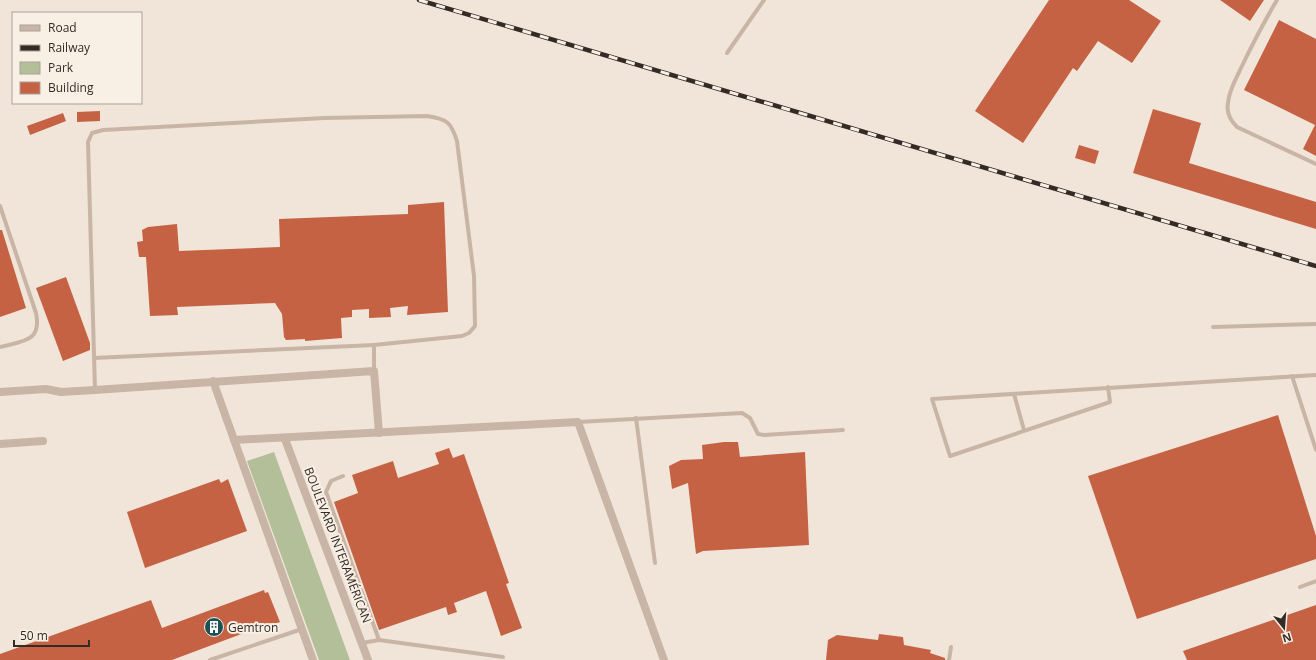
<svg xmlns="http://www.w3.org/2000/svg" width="1316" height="660" font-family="'Open Sans',sans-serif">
  <rect width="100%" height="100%" fill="#f1e5d9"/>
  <polygon fill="#b3bf99" points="274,452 350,660 319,660 247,461"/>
  <g fill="#c56243">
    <polygon points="1049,0 1129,0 1161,21 1132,63 1098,41 1077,71 1073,68 1023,143 975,111"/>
    <polygon points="1220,0 1264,0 1250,21"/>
    <polygon points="1279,20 1316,39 1316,156 1303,149 1315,125 1244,90"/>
    <polygon points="1153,109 1201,123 1189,163 1316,202 1316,229 1133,173"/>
    <polygon points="100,111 100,121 77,122 77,112"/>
    <polygon points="63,113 66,121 30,135 27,126"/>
    <polygon points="1079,145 1099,151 1095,164 1075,158"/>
    <polygon points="444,202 448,312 407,315 408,306 390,308 391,317 369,318 369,309 352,310 352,317 341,318 342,338 305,341 305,339 286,340 284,337 282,314 275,303 177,307 178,315 150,316 146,257 139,257 137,242 143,241 142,230 148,227 177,224 179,251 280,247 279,219 408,214 408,205"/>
    <polygon points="0,230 2,230 26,308 0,317"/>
    <polygon points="66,277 90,343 90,350 63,361 36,288"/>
    <polygon points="1278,415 1316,536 1316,559 1137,619 1088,476"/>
    <polygon points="724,442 738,442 740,457 805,452 809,545 703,551 696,554 688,483 672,489 669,466 681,460 703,459 702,445"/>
    <polygon points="449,448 453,458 464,454 509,583 506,584 522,628 501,636 486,591 454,603 457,612 448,615 446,607 379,630 334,502 358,493 352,475 393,461 398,478 439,464 435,453"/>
    <polygon points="219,479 221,483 228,479 247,531 145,568 127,512"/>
    <polygon points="264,590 265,593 268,592 280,622 271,625 271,623 172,660 0,660 0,654 151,600 162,628"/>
    <polygon points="1316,605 1316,660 1187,660 1183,651"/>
    <polygon points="879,634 903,637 904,645 931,650 930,653 945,658 945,660 826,660 828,640 837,635 878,640"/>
  </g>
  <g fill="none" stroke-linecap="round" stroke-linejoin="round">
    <g stroke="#c9b5a5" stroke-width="4">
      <path d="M1277,0C1264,22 1252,45 1241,68C1236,79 1229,90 1228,103C1226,113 1230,120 1237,127L1316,164"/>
      <polyline points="727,53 764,0"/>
      <path d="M0,206L36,313C42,342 23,341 0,347"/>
      <polyline points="1213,327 1316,324"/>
      <polyline points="94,358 374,345"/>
      <polyline points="1292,376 1316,450"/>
      <polyline points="1108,387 1110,402 950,456 932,399 1316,375"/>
      <path d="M95,390L88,142L92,133L103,130L324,118L427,116C447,119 451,122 457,141L474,276L475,326L469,333L462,336L374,345V371"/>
      <polyline points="1014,394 1024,430"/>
      <polyline points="636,418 655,563"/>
      <polyline points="578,422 742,413 750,418 758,434 764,435 843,430"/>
      <polyline points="343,476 331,481 326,492 379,640"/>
      <polyline points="1300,587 1316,581"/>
      <polyline points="362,643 379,640 503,657"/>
      <polyline points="210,660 302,629"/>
      <polyline points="949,660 951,647"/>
    </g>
    <g stroke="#c9b5a5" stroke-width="8">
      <polyline points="213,381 313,660"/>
      <polyline points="0,392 46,389 61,392 95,390 374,371 379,433"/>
      <polyline points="285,439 368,660"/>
      <polyline points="234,440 578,422 664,660"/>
      <polyline points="0,444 43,441"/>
    </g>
    <g stroke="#342b26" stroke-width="4.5">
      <polyline id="rail" points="419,0 1316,266"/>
    </g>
    <use href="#rail" stroke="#f9f0e5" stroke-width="3" stroke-dasharray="9" stroke-linecap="butt"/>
  </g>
  <defs>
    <g id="building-disc" transform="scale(1)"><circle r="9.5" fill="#1d5255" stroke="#f9f0e5"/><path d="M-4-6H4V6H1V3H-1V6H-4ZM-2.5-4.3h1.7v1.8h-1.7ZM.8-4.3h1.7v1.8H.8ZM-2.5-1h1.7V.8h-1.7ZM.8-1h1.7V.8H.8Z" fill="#fff"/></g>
  </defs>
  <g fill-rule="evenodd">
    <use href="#building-disc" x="214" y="627"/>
  </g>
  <g text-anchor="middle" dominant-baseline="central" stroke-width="4" stroke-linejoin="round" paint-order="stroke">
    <g font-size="12" fill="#342b26" stroke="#f9f0e5">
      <text transform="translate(338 545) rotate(69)">BOULEVARD INTERAMÉRICAN</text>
    </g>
    <g font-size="12" fill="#342b26" stroke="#f9f0e5" text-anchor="start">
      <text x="228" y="627">Gemtron</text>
    </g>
  </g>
  <rect x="12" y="12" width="130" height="92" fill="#f9f0e5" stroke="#aaa199"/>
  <rect x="20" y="25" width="20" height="6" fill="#c9b5a5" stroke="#aaa199"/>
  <text x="48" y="32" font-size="12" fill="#342b26">Road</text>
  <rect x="20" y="45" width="20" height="6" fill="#342b26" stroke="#aaa199"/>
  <text x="48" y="52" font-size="12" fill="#342b26">Railway</text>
  <rect x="20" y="62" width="20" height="12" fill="#b3bf99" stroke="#aaa199"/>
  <text x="48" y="72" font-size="12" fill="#342b26">Park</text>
  <rect x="20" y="82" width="20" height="12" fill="#c56243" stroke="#aaa199"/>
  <text x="48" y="92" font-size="12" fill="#342b26">Building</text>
  <g transform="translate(1284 628) rotate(163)" stroke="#f9f0e5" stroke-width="3" paint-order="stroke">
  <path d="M0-3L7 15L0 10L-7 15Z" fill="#342b26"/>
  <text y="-6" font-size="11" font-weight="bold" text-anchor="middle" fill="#342b26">N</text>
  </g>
  <path d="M14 640v6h75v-6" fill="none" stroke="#342b26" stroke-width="2"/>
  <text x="20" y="640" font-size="12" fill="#342b26" stroke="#f9f0e5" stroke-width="3" paint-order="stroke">50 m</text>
</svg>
